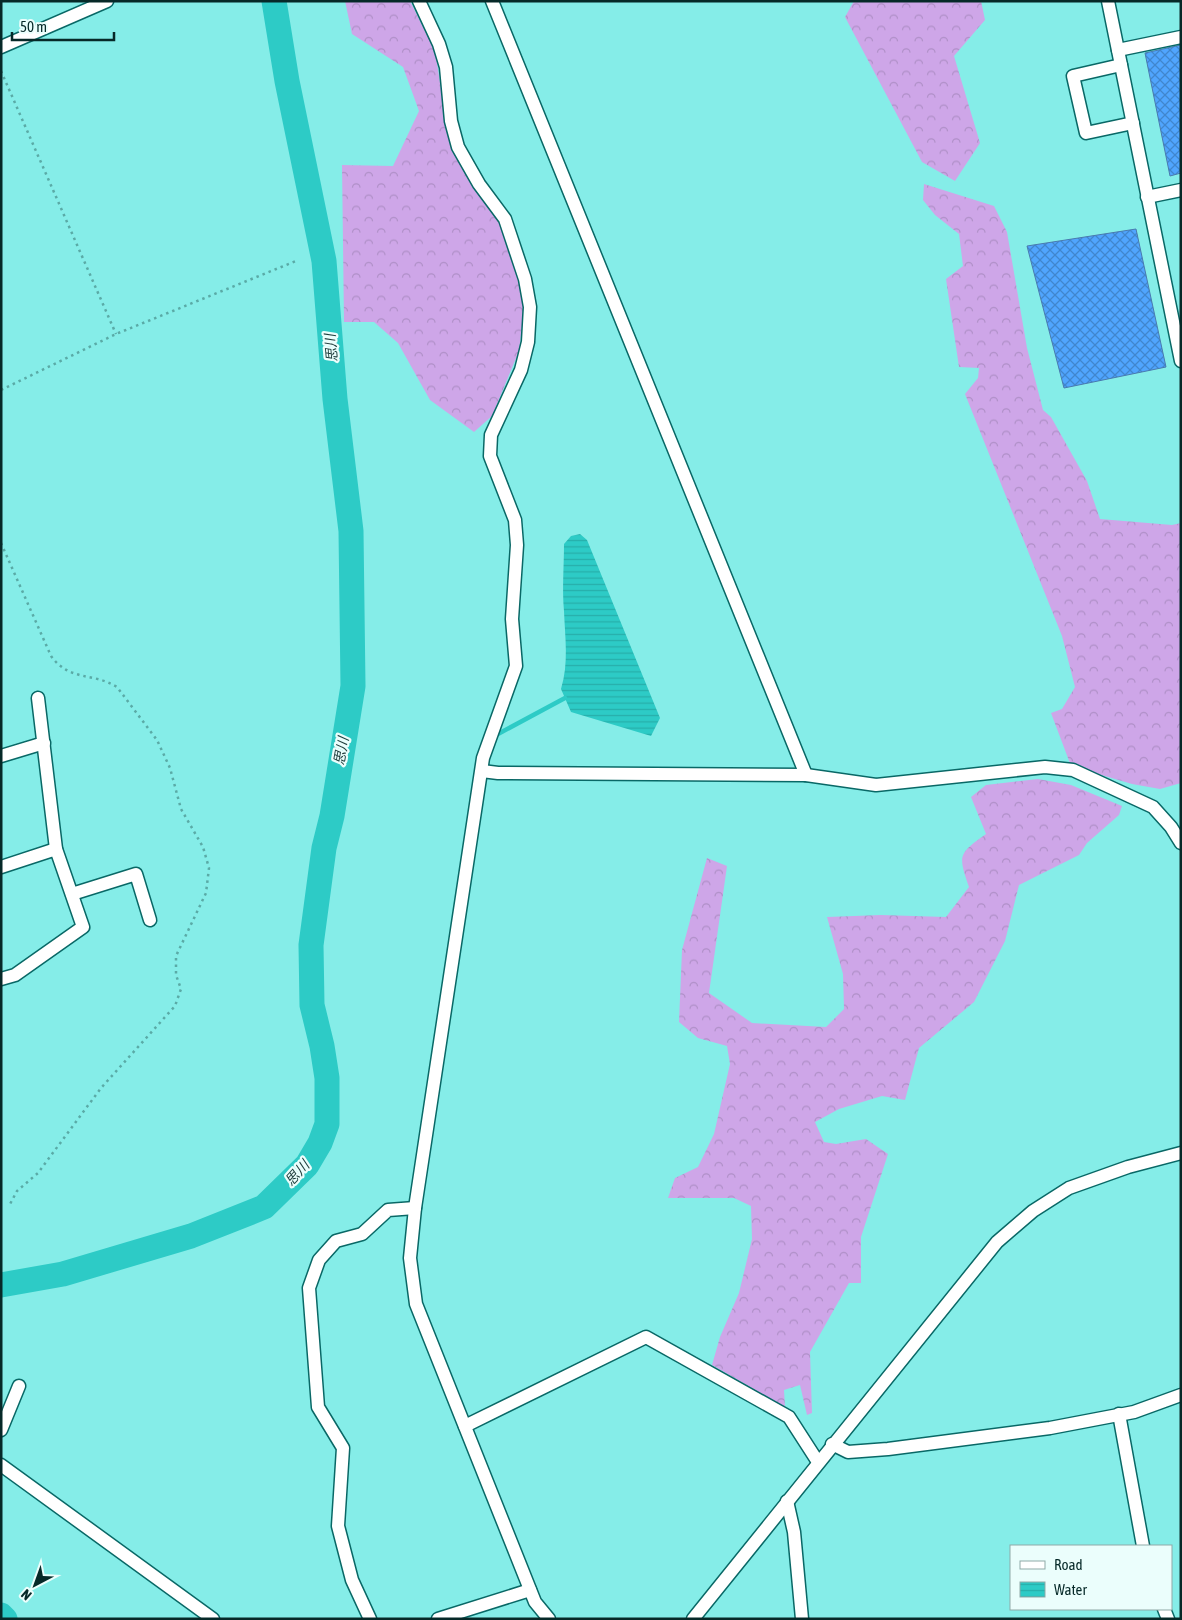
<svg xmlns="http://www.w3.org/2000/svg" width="1182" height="1620" font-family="'Asap Condensed','Noto Sans JP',sans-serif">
  <defs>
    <pattern id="forest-crowns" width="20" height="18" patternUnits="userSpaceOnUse" patternTransform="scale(1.25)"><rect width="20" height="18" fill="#cea6e8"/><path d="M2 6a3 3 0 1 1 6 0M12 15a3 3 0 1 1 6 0" fill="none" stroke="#af8fc7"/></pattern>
    <pattern id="water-rules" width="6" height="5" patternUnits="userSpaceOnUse" patternTransform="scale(1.25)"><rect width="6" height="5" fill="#2dcbc6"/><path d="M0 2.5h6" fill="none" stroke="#27aeaa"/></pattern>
    <pattern id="building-cross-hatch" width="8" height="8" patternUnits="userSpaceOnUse" patternTransform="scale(1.25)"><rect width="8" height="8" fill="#50a5fe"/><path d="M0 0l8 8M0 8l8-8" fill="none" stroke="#4086ce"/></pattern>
  </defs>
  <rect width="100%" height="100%" fill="#85ede8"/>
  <g fill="url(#forest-crowns)">
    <polygon points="345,1 410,1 435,51 446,120 461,161 502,226 525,300 519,351 492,416 474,432 430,400 398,343 374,322 344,322 342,165 393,166 419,111 403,67 352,34"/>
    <polygon points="854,1 981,1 985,20 954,56 980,143 955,181 922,162 845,17"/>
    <polygon points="924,184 994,206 1007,232 1027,348 1043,410 1051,417 1087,481 1100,519 1172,525 1181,523 1181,783 1160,789 1132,784 1071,766 1051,713 1062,709 1075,687 1062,636 965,394 978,378 979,368 959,367 946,279 963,266 959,234 935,215 923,200"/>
    <path d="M1038,779L1071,785L1122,806L1119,815L1087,843L1079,855L1019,885L1005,941L974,1002L919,1048L905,1100L882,1096L839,1109L815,1122L824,1142L836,1144L866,1139L888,1154L861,1237V1283H849L810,1352L812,1413L807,1415L800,1385L784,1390L785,1407L712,1365L720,1337L739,1293L752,1239L751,1206L734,1198H668L675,1178L698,1167L714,1134L730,1064L727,1046L698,1038L679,1022L682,950L707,858L727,866L709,993L752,1023L826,1027L844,1009L843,974L827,917L881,915L946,917L969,887C958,855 958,854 986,834L971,797L986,785Z"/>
  </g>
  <path fill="url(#water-rules)" d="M580,534L587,540L660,718L651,736L571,712L561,689C569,663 565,638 564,611C562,589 564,566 564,544L571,536Z"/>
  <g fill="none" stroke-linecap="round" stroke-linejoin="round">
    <polyline stroke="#2dcbc6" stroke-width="4.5" points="498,734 565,698"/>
    <g stroke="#2dcbc6" stroke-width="25">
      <polyline points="1,1285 63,1274 191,1236 264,1207 307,1165 320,1143 327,1124 327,1078 322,1046 312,1005 311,945 324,848 332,816 353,686 351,531 335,399 324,261 287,81 274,1"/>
      <polyline points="1,1615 5,1619"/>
    </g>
  </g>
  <g fill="url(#building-cross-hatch)" stroke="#497aaf">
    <polygon points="1181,45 1181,173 1170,176 1145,53"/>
    <polygon points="1136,229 1166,367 1064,388 1027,246"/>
  </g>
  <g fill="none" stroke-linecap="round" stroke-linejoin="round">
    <g stroke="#096866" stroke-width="15">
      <g id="minor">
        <polyline points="419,1 439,44 446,67 451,121 458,147 479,184 505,219 525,279 530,307 528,342 521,370 491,435 490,456 515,520 517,545 512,619 516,666 483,758 415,1208 410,1258 416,1304 535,1602 549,1619"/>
        <polyline points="492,1 806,775"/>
        <polyline points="1108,1 1181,361"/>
        <polyline points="1,47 107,1"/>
        <polyline points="1118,50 1181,37"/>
        <polyline points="1121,65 1073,76 1086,133 1133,123"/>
        <polyline points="1147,197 1181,190"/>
        <polyline points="1,756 44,743"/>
        <polyline points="482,771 498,773 806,775 876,785 1045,767 1073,770 1153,807 1171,827 1181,843"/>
        <polyline points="1,867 56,849"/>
        <polyline points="72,894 136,874 150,920"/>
        <polyline points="1,979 15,975 83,927 56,849 38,698"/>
        <polyline points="1119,1414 1143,1546"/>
        <polyline points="465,1426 646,1337 789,1417 818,1462"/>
        <polyline points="1,1430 19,1386"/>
        <polyline points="832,1444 848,1452 888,1449 1050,1428 1134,1412 1181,1395"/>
        <polyline points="1,1465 213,1619"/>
        <polyline points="787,1501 794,1532 802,1619"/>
        <polyline points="1164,1609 1168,1619"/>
        <polyline points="370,1619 352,1580 338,1526 343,1448 318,1407 309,1288 319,1260 336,1241 362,1234 388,1210 415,1208"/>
        <polyline points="438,1619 530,1590"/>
        <polyline points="693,1619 997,1242 1033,1211 1069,1188 1128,1167 1181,1153"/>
      </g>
    </g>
    <g stroke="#5aaaa6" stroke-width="2.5" stroke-dasharray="2.5 4" stroke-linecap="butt">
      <polyline points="1,71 116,334"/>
      <polyline points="1,390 116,334 296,261"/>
      <path d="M1,543L51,656C70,682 93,672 117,687L157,740L170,768L181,809L203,847L209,868L206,893L176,956V975L181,989L175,1006L101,1088L38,1173L17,1191L9,1206"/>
    </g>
    <use href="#minor" stroke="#fff" stroke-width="12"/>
  </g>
  <g text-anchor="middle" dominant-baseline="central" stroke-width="4.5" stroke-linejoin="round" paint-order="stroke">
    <g font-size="14" font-style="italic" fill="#1d3b3a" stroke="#ebfefc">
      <text transform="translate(331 348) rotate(-95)">思川</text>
      <text transform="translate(341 751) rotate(-80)">思川</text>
      <text transform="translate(297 1173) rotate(-48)">思川</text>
    </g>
  </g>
  <rect width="1182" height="1620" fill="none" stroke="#062928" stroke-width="5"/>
  <rect x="1010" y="1545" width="162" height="65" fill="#ebfefc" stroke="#8fa9a7"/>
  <rect x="1020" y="1561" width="25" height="8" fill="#ffffff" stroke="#8fa9a7"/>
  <text x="1054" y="1570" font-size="15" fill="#062928">Road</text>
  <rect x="1020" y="1582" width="25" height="15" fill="url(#water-rules)" stroke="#8fa9a7"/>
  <text x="1054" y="1595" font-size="15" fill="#062928">Water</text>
  <g transform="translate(35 1585) rotate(221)" stroke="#ebfefc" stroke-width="4" paint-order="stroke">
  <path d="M0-4L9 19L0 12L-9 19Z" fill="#062928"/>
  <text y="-8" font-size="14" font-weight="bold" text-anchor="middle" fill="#062928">N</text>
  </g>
  <path d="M12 32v8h102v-8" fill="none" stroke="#062928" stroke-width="2.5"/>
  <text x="20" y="32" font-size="15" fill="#062928" stroke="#ebfefc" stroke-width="4" paint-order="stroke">50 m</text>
</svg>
